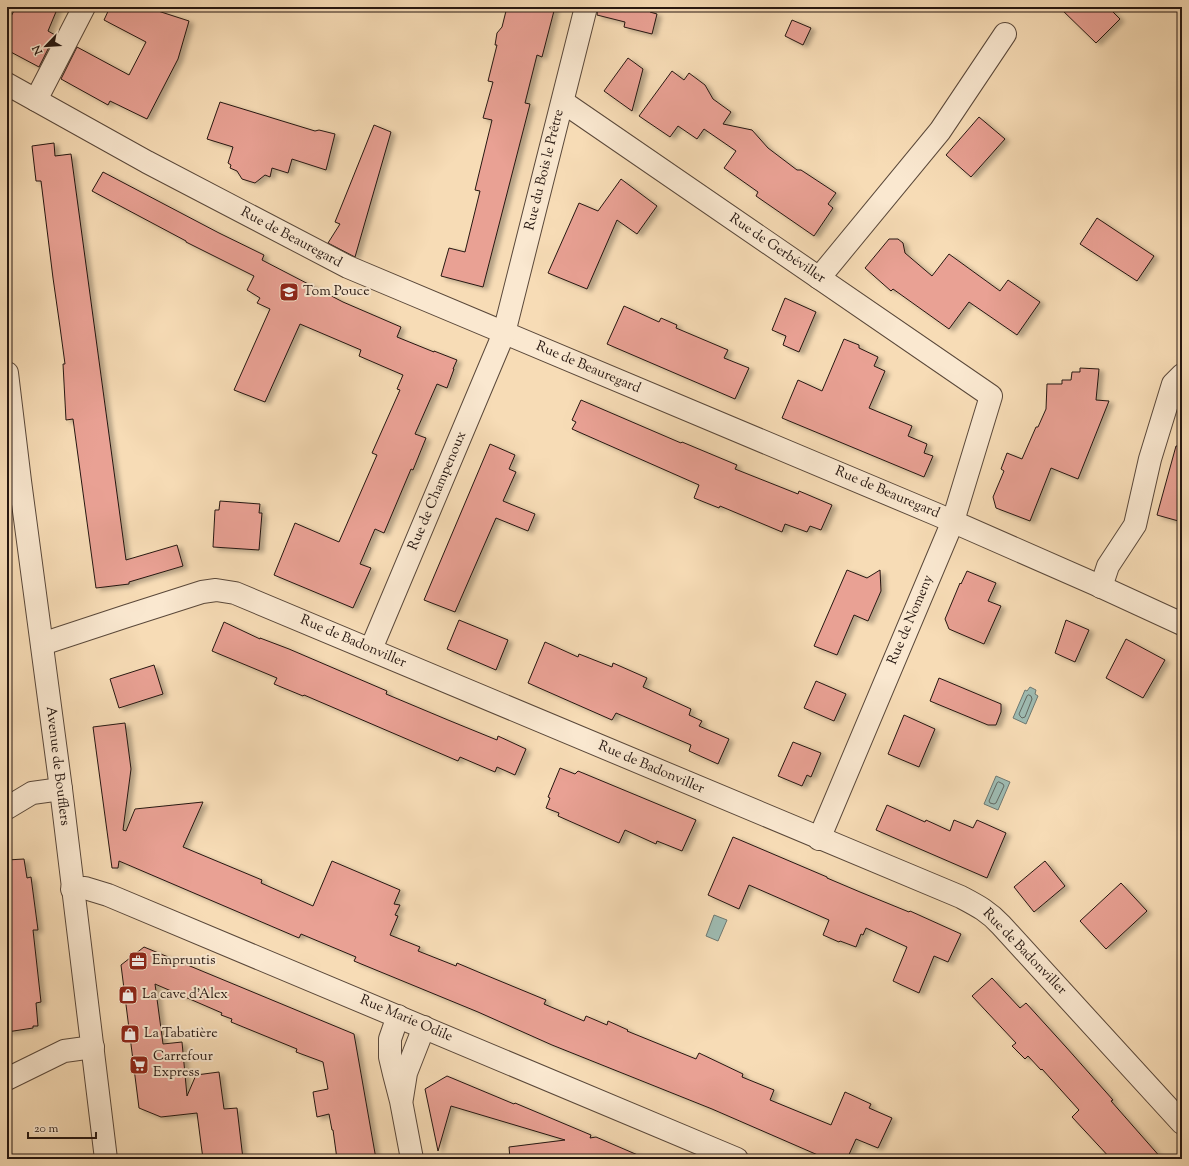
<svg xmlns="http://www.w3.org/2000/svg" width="1189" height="1166" font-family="'Sorts Mill Goudy',serif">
  <defs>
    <filter id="shadow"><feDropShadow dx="4.5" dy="2.5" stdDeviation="2" flood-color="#0004"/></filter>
  </defs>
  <rect width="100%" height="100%" fill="#f7dcb6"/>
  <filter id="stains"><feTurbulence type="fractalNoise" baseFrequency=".005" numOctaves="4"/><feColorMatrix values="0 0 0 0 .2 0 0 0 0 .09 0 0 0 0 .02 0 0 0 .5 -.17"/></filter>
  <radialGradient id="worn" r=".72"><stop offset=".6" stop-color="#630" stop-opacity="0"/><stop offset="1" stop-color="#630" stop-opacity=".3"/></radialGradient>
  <g fill="#9ebbb2" stroke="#6e7972">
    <polygon points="1030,687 1036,690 1035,694 1038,696 1026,724 1013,718 1025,690 1027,691"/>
    <polygon points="996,776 1010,782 998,810 984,804"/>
    <polygon points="714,915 727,920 718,941 706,936"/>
  </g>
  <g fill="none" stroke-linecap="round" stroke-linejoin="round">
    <g stroke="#626962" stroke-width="1">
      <polygon points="1029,695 1031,696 1032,699 1025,717 1022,718 1020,716 1019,714 1027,696"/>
      <polygon points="999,782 1003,784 1004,786 996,803 994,804 990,803 989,801 997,783"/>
    </g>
  </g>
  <g fill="#e9a194" stroke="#261711" filter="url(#shadow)">
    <polygon points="16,7 58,7 48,31 55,35 39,67 7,50 7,24"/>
    <polygon points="110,7 159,7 158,11 189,21 178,59 147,119 110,101 108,105 61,79 77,47 129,75 146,42 104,20"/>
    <polygon points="507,7 555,7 542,57 537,55 525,103 530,104 483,287 441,276 449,248 465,252 480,191 475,190 492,120 483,118 493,82 488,81 497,45 495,45 497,33 502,27"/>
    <polygon points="598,7 651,7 650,12 657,14 652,34 624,27 625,22 597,15"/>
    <polygon points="1059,7 1108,7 1120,19 1096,43"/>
    <polygon points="792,20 811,28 803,45 785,36"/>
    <polygon points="628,58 643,69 632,111 604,91"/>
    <polygon points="672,71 684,80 689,73 705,85 713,99 731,112 723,124 752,130 768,148 797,170 801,170 836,193 828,204 833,208 814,236 756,196 758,192 724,168 736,151 704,129 697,139 678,126 670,137 639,116"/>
    <polygon points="220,102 315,131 319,130 335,134 326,170 292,159 288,173 272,168 270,177 265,175 255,183 242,179 237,171 230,168 231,165 228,163 233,147 207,139"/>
    <polygon points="979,117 1005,139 971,177 946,155"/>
    <polygon points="374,125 391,132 355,257 328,243 340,224 335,222"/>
    <polygon points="54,143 55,156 71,154 126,560 177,545 183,566 129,582 129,584 96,588 73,419 66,420 63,364 65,364 60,327 53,278 41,181 36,181 32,146"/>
    <polygon points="103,172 219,233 264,255 262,260 343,302 401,327 397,337 434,352 434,351 457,360 453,369 454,369 447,388 437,384 415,434 426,438 413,470 411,469 384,533 375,529 360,564 371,568 353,608 274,575 295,523 339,542 377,455 372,453 400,390 397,389 403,375 359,356 361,350 300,324 265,402 234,390 270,309 257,303 260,298 247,290 254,276 186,242 186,241 92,191"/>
    <polygon points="621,179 657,206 637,234 617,220 587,289 548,273 579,203 598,211"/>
    <polygon points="1097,218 1154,256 1137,281 1080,244"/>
    <polygon points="889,239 898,239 903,243 905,253 932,276 949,254 1000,291 1008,280 1040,302 1017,335 969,302 949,329 893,289 891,291 865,268"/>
    <polygon points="785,298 816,312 799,352 783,345 786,336 772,330"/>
    <polygon points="624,306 659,322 661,318 677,325 676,328 728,350 724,358 749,368 735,399 607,344"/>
    <polygon points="844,339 859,345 859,348 878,357 874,366 885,371 869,408 912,426 908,436 927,444 924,453 933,456 924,477 782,418 798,380 822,391"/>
    <polygon points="1080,368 1099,369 1096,400 1109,401 1078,479 1051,468 1030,521 996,508 993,497 1004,471 1001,469 1007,453 1022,459 1036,427 1038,427 1046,409 1047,384 1062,384 1062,380 1071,380 1072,372 1080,372"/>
    <polygon points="581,400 681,443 682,442 737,465 735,469 798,494 799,491 832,505 821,530 810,526 807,532 785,524 782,532 720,506 719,508 694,498 699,485 572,429 576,422 572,420"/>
    <polygon points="490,444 515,455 509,469 516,472 503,501 535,514 528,531 496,518 455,612 424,600"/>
    <polygon points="1176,446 1182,446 1182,522 1157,515"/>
    <polygon points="220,501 260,504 259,513 262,513 259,550 213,547 215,510 219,510"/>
    <polygon points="847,570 867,578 880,570 881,591 868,621 854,615 837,655 814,646"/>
    <polygon points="967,571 996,583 988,601 1001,606 984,644 949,629 945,619 960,583 961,584"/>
    <polygon points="459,620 508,640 496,670 447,649"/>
    <polygon points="1066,620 1089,630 1075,662 1055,653"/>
    <polygon points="224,622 260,639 260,638 289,649 387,691 386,694 448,720 497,740 498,736 526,749 515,775 497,767 495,772 460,757 458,761 304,695 303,696 274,684 277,678 212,651"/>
    <polygon points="1126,639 1165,660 1143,698 1106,678"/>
    <polygon points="545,642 578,657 579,654 612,667 613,663 647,678 643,687 691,709 689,715 702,721 699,726 729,739 718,764 689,751 691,745 616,713 612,720 528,683"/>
    <polygon points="154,665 163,694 119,708 110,679"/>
    <polygon points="939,678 1001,704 1001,712 996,725 988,725 930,701"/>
    <polygon points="816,681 846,694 834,721 804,708"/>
    <polygon points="904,715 935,729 919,767 888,754"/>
    <polygon points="125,723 131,769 123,830 126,831 135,809 203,802 183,847 262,880 261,883 313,906 332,861 400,890 394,904 400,905 395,915 398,916 390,935 420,947 418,951 456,966 457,963 483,974 546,1000 544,1004 584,1021 586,1016 607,1025 608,1021 628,1030 627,1031 696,1059 699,1053 743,1074 742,1077 774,1090 770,1100 831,1125 845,1092 871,1104 869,1108 892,1118 878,1148 856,1139 847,1159 827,1159 712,1109 552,1045 478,1012 354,961 356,957 301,934 299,938 119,861 118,868 112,868 93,727"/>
    <polygon points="793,742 821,753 811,777 807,775 802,786 778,776"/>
    <polygon points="560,768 575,774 578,771 696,820 682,851 657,841 656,844 625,830 619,843 558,816 559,813 546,808 550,798 548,797"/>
    <polygon points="887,805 925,822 926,820 950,831 954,820 973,828 977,820 1006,833 987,878 876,830"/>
    <polygon points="733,837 827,877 827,878 860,892 909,912 910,911 961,934 948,962 934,956 919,993 893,981 907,947 866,928 863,935 861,934 856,947 840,941 839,942 823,935 829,920 749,885 739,909 708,895"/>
    <polygon points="24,859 27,878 31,877 38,930 33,930 41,1002 36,1003 38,1026 33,1026 33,1028 7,1032 7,860"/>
    <polygon points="1045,861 1065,886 1034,912 1014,887"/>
    <polygon points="1121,883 1147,911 1106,949 1080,921"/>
    <polygon points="144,947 354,1034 376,1159 337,1159 333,1130 332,1130 329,1114 317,1117 313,1092 328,1089 323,1062 296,1052 297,1049 231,1022 232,1019 221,1015 222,1013 155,984 163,1044 182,1042 187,1096 196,1075 219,1072 224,1109 237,1108 243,1159 203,1159 197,1113 161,1117 139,1108 121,965"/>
    <polygon points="992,978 1020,1008 1026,1003 1066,1047 1113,1100 1111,1101 1162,1159 1111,1159 1072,1117 1079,1110 1042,1069 1041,1070 1028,1056 1025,1059 1012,1046 1016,1043 972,996"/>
    <polygon points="447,1076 514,1104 515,1103 591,1135 590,1138 596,1137 647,1159 510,1159 509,1147 565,1140 451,1106 438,1151 425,1089"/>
  </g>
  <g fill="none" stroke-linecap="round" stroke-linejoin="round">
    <g stroke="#5a483a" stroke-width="24">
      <g id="minor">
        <polyline points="7,84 147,162 348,267 938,515 1095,584 1182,624"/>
        <polyline points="36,100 84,7"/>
        <polyline points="563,102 991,396 953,521 819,839"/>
        <polyline points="819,278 940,131 1005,34"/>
        <polyline points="7,373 20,481 61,789 106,1159"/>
        <polyline points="1101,587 1108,566 1135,525 1150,459 1173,384 1182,375"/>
        <path d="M42,644L127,616L202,592L216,590L235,593C478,693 719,797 961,897C978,906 988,911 1001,925L1182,1123"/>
        <polyline points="371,649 504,333 586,7"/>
        <polyline points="7,808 32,793 61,789"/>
        <polyline points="72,889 85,888 108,895 737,1159"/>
        <polyline points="398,1016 390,1039 390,1057 394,1074 401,1101 412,1159"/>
        <polyline points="7,1079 64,1051 93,1047"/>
        <polyline points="402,1098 406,1073 424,1027"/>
      </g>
    </g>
    <use href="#minor" stroke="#fae8d0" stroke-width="22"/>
  </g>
  <defs>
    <g id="school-square" transform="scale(1)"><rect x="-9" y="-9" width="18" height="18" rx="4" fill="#8f2418" stroke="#fae8d0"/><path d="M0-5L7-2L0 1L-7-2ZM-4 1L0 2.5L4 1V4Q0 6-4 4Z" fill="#fff"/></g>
    <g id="office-square" transform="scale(1)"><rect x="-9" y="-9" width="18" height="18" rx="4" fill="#8f2418" stroke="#fae8d0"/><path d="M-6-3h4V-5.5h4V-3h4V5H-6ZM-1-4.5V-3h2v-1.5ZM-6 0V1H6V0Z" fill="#fff"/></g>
    <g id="shop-square" transform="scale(1)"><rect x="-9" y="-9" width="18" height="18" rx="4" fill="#8f2418" stroke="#fae8d0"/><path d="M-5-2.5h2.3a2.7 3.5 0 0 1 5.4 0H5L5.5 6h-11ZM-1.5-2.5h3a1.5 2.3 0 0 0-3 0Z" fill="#fff"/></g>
    <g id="supermarket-square" transform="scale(1)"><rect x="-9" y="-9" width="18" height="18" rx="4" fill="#8f2418" stroke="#fae8d0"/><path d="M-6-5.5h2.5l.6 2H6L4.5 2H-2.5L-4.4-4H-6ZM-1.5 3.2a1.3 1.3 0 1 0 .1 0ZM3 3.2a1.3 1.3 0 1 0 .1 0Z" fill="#fff"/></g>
  </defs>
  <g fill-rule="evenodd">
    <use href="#school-square" x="289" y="292"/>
    <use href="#office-square" x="138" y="961"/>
    <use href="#shop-square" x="128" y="995"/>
    <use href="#shop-square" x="130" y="1034"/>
    <use href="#supermarket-square" x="139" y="1065"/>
  </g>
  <g text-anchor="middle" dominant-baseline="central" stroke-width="4" stroke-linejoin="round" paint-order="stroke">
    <g font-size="14" fill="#261711" stroke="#fae8d0">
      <text transform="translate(545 170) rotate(-76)">Rue du Bois le Prêtre</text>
      <text transform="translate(291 238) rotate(28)">Rue de Beauregard</text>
      <text transform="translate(777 249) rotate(34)">Rue de Gerbéviller</text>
      <text transform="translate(588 368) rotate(23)">Rue de Beauregard</text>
      <text transform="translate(438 491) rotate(-67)">Rue de Champenoux</text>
      <text transform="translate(887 493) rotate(23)">Rue de Beauregard</text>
      <text transform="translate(911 620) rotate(-67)">Rue de Nomeny</text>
      <text transform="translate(353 642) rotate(23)">Rue de Badonviller</text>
      <text transform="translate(57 766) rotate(83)">Avenue de Boufflers</text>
      <text transform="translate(651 768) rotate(23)">Rue de Badonviller</text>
      <text transform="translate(1024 952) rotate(46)">Rue de Badonviller</text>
      <text transform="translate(406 1019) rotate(23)">Rue Marie Odile</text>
    </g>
    <g font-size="14" fill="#261711" stroke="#fae8d0" text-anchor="start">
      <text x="303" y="292">Tom Pouce</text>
      <text x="152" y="961">Empruntis</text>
      <text x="142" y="995">La cave d’Alex</text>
      <text x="144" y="1034">La Tabatière</text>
      <text x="153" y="1057">Carrefour<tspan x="153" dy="16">Express</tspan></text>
    </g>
  </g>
  <rect width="1189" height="1166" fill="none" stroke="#f7dcb6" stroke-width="24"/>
  <rect x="8" y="8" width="1173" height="1150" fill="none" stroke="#261711" stroke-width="2"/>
  <rect x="12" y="12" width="1165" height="1142" fill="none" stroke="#261711"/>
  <g transform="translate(46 46) rotate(245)" stroke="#fae8d0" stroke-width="3" paint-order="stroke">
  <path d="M0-3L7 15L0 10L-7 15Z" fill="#261711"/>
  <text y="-6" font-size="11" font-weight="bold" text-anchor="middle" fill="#261711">N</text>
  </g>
  <path d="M28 1132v6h68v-6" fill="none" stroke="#261711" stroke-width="2"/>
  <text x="34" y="1132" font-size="12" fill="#261711" stroke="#fae8d0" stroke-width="3" paint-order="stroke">20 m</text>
  <rect width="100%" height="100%" filter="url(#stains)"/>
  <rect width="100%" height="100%" fill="url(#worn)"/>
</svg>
